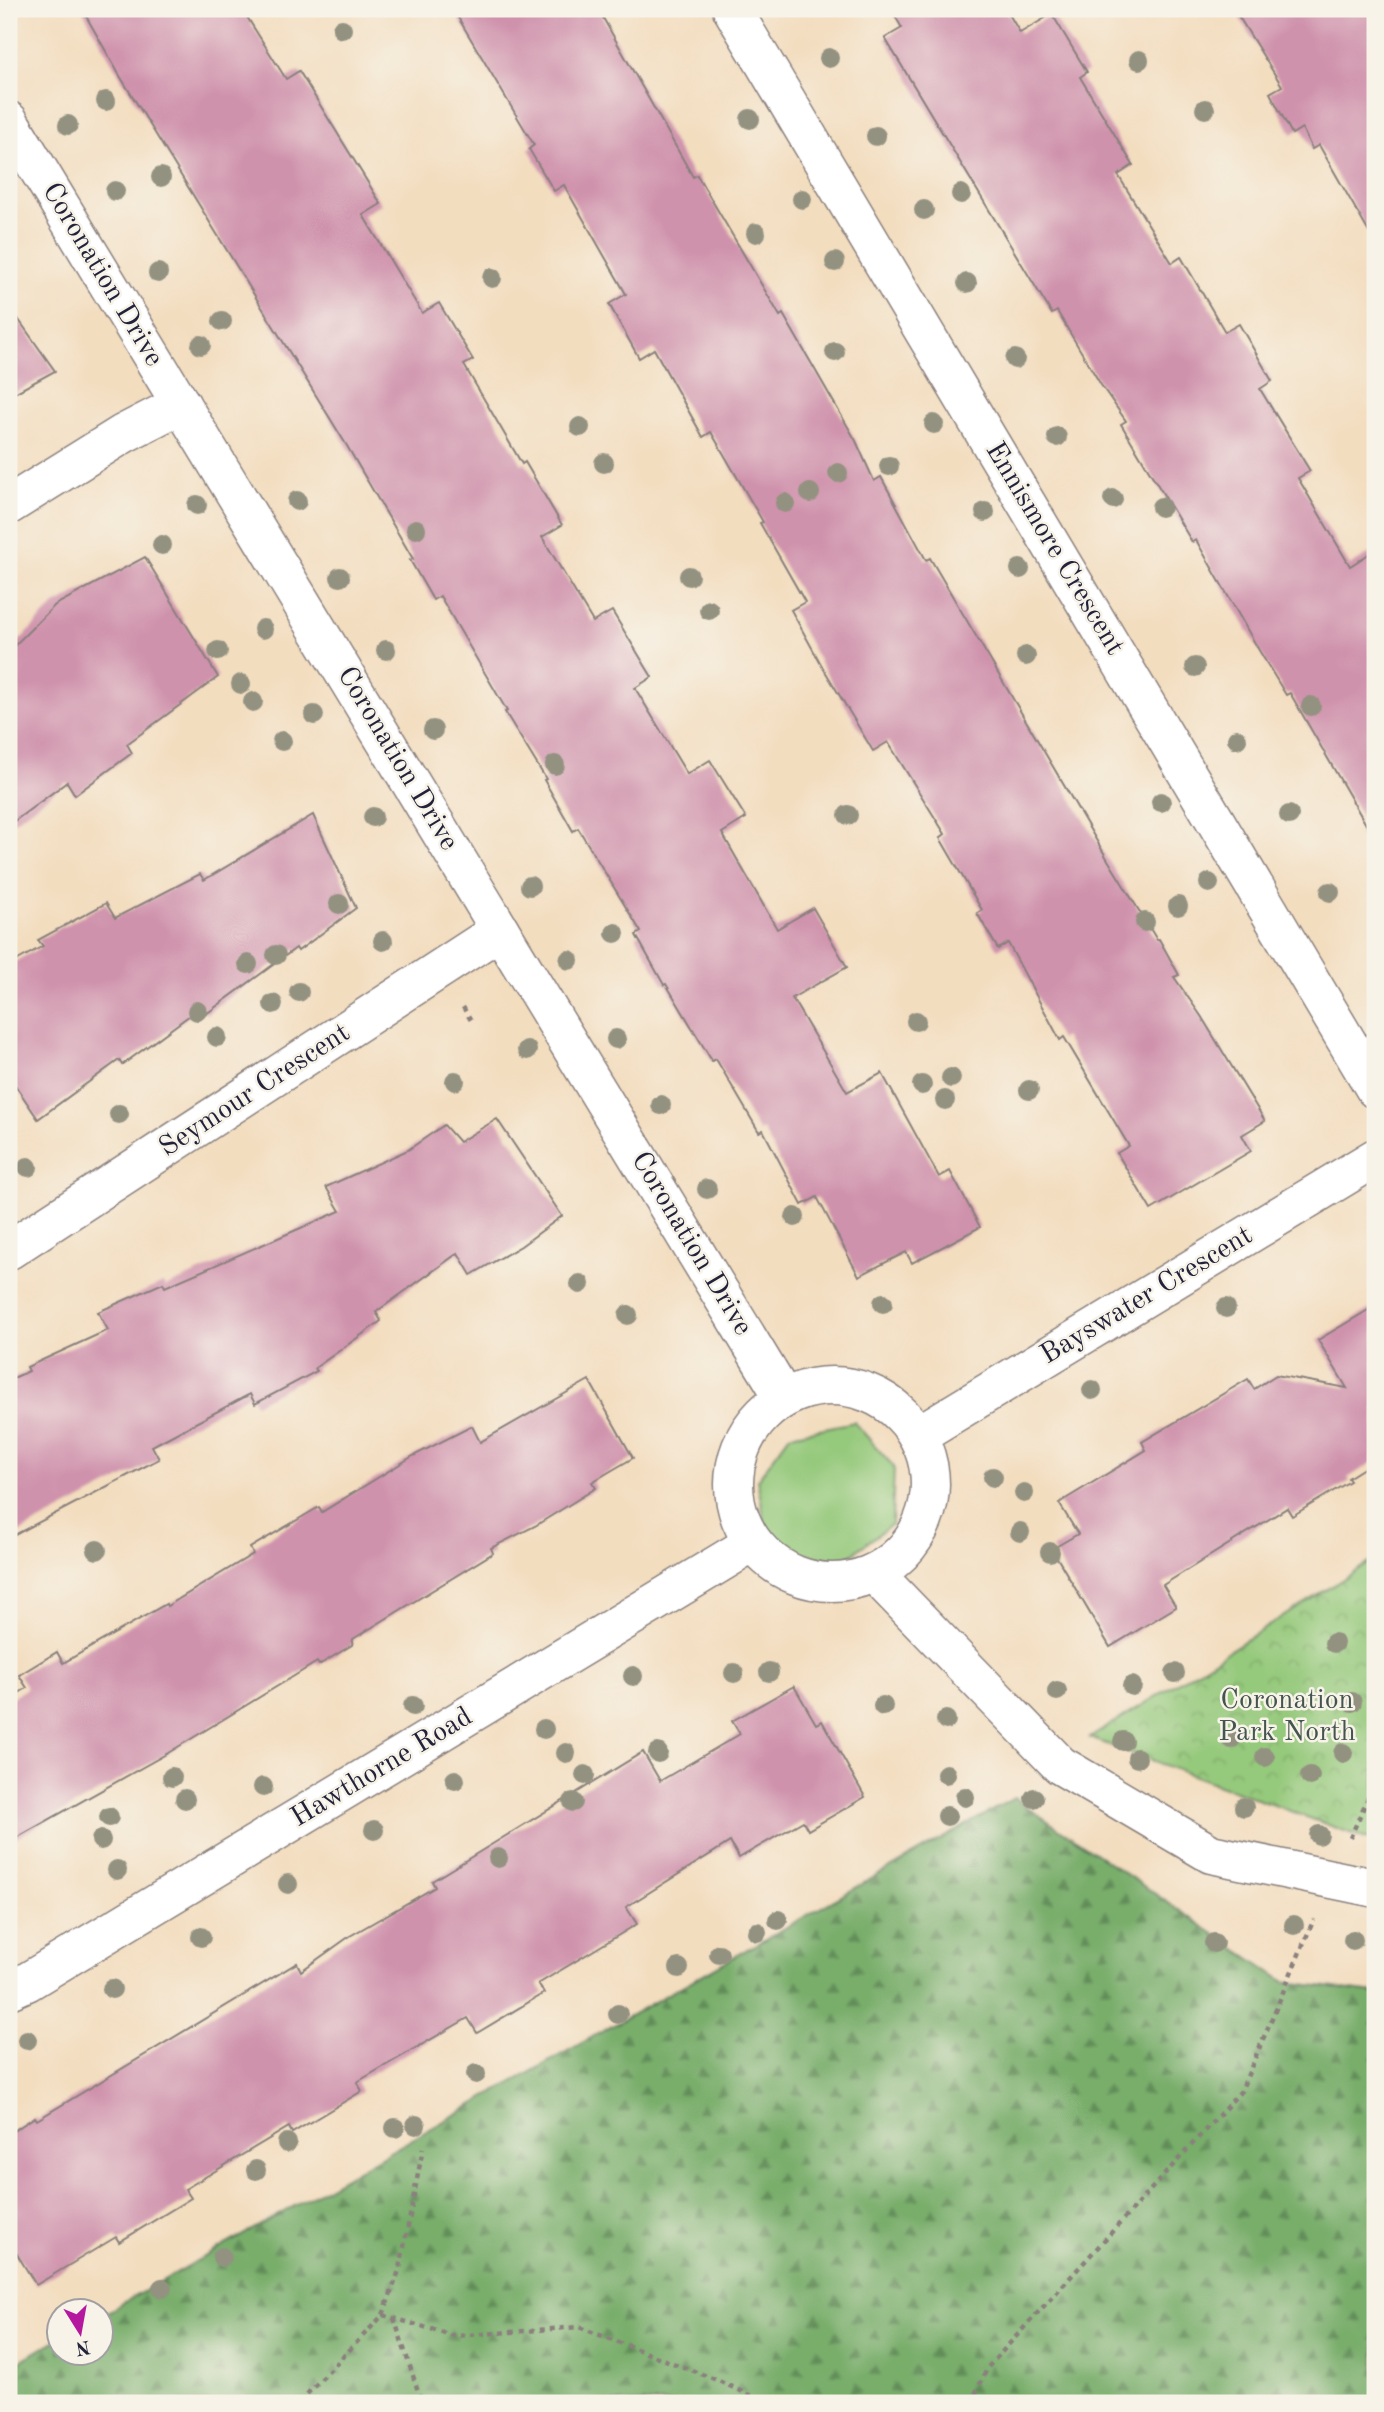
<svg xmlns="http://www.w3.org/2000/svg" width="1384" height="2412" font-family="'Old Standard TT',serif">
  <defs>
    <pattern id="forest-firs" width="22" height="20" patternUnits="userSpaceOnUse" patternTransform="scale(1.75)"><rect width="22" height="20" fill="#78ad6b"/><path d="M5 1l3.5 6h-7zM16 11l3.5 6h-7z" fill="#628c59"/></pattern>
    <pattern id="park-crowns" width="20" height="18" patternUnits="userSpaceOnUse" patternTransform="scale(1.75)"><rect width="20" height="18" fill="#95c97b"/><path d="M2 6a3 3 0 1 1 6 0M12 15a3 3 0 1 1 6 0" fill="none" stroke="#80ac6b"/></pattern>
  </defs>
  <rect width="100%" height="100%" fill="#f7f3e8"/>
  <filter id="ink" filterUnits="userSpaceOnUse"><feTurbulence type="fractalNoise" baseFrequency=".0143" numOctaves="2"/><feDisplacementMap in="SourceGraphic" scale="14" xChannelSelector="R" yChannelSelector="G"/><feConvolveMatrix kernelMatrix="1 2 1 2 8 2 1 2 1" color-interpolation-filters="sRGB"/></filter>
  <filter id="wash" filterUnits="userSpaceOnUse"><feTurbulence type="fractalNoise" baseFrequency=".00686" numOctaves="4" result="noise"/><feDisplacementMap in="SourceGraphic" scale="28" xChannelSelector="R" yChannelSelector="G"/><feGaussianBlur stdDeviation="1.57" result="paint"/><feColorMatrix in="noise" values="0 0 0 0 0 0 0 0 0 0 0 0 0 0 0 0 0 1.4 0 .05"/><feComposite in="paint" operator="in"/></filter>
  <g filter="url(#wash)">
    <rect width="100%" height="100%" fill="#f3ddbf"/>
    <polygon fill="#95c97b" stroke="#5c765b" stroke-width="2" points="854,1422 894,1467 892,1524 844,1560 807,1559 767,1531 757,1480 790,1435"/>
    <polygon fill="url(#forest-firs)" stroke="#4d6853" stroke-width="2" points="1014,1798 1285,1982 1375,1993 1375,2403 9,2403 9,2367 59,2339 60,2352 102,2352 102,2315"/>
    <polygon fill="url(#park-crowns)" stroke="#5c765b" stroke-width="2" points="1375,1559 1375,1842 1090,1738"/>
    <g id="blocks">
      <g fill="#cf92ac">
        <polygon points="82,9 242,9 286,79 299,71 381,204 363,215 422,313 439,303 473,360 464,365 522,464 525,462 562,525 542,537 593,622 612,611 652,677 635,688 687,774 710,760 746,818 722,833 777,929 813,908 847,967 792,998 847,1092 882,1073 939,1177 950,1171 980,1227 912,1263 906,1252 859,1276 817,1197 802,1205 763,1130 759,1132 716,1059 712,1061 666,984 664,985 636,935 641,932 578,828 573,831 544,780 546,779 505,712 507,711 440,596 433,600 410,560 413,559 347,446 120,76"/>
        <polygon points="453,9 598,9 693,177 697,175 780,316 783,314 856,441 874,481 881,477 926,560 930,558 1108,860 1157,940 1159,939 1179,975 1174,977 1201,1016 1265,1121 1242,1135 1251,1151 1151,1210 1117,1153 1129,1146 1064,1037 1060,1040 1008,943 998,949 977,913 982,910 940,838 945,834 888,742 873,751 822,666 791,610 805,602 760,523 763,522 711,432 703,437 654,349 639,358 609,304 626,294 564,185 554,191 529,149 534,145"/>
        <polygon points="891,9 1006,9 1020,33 1052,14 1087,72 1080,77 1133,165 1118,175 1172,263 1181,257 1225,332 1239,324 1272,381 1260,389 1310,471 1298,478 1350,566 1375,550 1375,840 1290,693 1286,695 1260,652 1196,540 1192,542 1174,512 1121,424 1126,421 1101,385 1057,311 1052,314 885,38 902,28"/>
        <polygon points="1234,9 1375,9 1375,243 1319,145 1312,149 1302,128 1292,134 1270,93 1282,86"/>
        <polygon points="9,306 55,371 9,396"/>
        <polygon points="145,557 218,677 127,744 132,753 75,795 67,782 9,825 9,651 55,605"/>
        <polygon points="313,815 356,908 298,951 296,948 206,1014 201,1007 122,1065 119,1060 38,1119 9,1076 9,965 43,946 38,940 106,903 115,918 200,874 204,880"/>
        <polygon points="497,1119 562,1216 521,1246 471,1275 458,1253 376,1312 381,1321 315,1368 317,1371 255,1404 250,1394 152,1446 159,1459 9,1538 9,1380 29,1371 27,1367 108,1330 98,1312 163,1283 165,1287 340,1211 326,1187 408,1150 444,1125 459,1142"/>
        <polygon points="1375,1306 1375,1461 1348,1478 1350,1481 1292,1516 1287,1508 1163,1585 1176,1607 1110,1647 1052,1549 1078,1534 1059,1503 1146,1450 1142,1442 1248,1379 1254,1389 1276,1375 1347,1388 1318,1340"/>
        <polygon points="589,1380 633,1458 592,1482 596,1488 535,1526 491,1548 493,1553 353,1639 352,1645 319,1665 317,1662 168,1753 9,1842 9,1699 27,1688 19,1675 57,1652 63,1663 166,1604 167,1606 253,1554 250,1548 319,1507 322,1512 413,1456 472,1426 480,1442"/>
        <polygon points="794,1686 816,1724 822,1721 865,1797 808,1830 803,1821 739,1858 730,1842 626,1907 637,1924 538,1984 544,1993 477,2033 468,2018 357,2082 362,2091 292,2133 289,2127 185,2189 191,2198 119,2242 116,2237 36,2285 9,2241 9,2134 35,2117 37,2120 297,1963 301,1971 350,1936 435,1887 432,1881 643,1752 660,1781 740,1734 732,1721"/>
      </g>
    </g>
  </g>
  <g filter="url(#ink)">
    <use href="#blocks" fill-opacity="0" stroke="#8a807d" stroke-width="2"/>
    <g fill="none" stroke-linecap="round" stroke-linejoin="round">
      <g stroke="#8a807d" stroke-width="41">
        <g id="minor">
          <polyline points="732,9 1375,1089"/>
          <polyline points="9,505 123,434 181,404"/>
          <polyline points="9,1250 500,930"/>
          <polyline points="918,1435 1375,1158"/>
        </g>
      </g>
      <g stroke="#8a807d" stroke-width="41">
        <g id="tertiary">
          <polyline points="9,121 784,1398"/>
          <circle cx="832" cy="1484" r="98"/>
          <polyline points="874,1573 1060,1765 1211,1854 1375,1888"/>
          <polyline points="9,1990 27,1982 753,1543"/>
        </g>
      </g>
      <g stroke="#8a807d" stroke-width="4.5" stroke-dasharray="5 5" stroke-linecap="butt">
        <polyline points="463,1007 472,1022"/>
        <polyline points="1350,1838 1375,1782"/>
        <polyline points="383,2315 455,2336 579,2327 712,2378 767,2403"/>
        <polyline points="394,2318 422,2403"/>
        <polyline points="303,2403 306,2395 383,2315 400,2268 423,2148"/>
        <polyline points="971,2403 988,2367 1241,2091 1314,1919"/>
      </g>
      <use href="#minor" stroke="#fff" stroke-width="38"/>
      <use href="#tertiary" stroke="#fff" stroke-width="38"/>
    </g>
    <g fill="#939281">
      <circle cx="342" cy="29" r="10"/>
      <circle cx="829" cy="58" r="10"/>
      <circle cx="1139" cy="60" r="10"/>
      <circle cx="106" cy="101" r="10"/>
      <circle cx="1205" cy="109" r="10"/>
      <circle cx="750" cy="119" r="10"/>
      <circle cx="68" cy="125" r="10"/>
      <circle cx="876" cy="136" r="10"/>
      <circle cx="161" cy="177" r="10"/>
      <circle cx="115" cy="191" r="10"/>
      <circle cx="961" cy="194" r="10"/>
      <circle cx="802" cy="199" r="10"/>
      <circle cx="924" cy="210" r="10"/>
      <circle cx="756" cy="233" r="10"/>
      <circle cx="835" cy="262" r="10"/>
      <circle cx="158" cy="273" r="10"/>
      <circle cx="492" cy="278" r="10"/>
      <circle cx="967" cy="283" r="10"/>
      <circle cx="222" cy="321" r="10"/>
      <circle cx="201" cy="345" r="10"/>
      <circle cx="835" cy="352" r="10"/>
      <circle cx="1015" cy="359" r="10"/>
      <circle cx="934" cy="424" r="10"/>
      <circle cx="580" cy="427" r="10"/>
      <circle cx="1057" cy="437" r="10"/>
      <circle cx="604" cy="463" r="10"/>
      <circle cx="889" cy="466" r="10"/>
      <circle cx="838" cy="473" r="10"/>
      <circle cx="810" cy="493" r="10"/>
      <circle cx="1113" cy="499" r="10"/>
      <circle cx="297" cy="501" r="10"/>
      <circle cx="785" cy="503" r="10"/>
      <circle cx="197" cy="505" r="10"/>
      <circle cx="1161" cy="507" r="10"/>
      <circle cx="985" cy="512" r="10"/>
      <circle cx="416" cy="529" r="10"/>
      <circle cx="162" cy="545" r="10"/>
      <circle cx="1020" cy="569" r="10"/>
      <circle cx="689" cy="576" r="10"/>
      <circle cx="340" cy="577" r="10"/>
      <circle cx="709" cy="610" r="10"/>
      <circle cx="263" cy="629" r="10"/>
      <circle cx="386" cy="650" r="10"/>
      <circle cx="218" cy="651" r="10"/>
      <circle cx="1026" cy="656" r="10"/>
      <circle cx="1195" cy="667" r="10"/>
      <circle cx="241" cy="684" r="10"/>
      <circle cx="253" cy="702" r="10"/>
      <circle cx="1311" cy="706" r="10"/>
      <circle cx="314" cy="715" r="10"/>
      <circle cx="433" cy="730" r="10"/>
      <circle cx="1237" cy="739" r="10"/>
      <circle cx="282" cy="741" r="10"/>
      <circle cx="555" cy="765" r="10"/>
      <circle cx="1161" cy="802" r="10"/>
      <circle cx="848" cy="815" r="10"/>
      <circle cx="1289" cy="815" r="10"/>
      <circle cx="373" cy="817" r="10"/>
      <circle cx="1209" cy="883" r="10"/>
      <circle cx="530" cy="886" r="10"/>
      <circle cx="1330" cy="892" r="10"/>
      <circle cx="339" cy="904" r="10"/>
      <circle cx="1178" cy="906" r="10"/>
      <circle cx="1145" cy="922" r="10"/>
      <circle cx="615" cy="933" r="10"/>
      <circle cx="383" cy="941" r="10"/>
      <circle cx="276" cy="955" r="10"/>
      <circle cx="569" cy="960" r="10"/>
      <circle cx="248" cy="964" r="10"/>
      <circle cx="299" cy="992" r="10"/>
      <circle cx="273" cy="1004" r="10"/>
      <circle cx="197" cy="1011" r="10"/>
      <circle cx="916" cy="1021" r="10"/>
      <circle cx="217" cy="1037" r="10"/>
      <circle cx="616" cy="1039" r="10"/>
      <circle cx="527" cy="1050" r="10"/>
      <circle cx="951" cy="1078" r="10"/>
      <circle cx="455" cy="1081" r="10"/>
      <circle cx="922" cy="1085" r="10"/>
      <circle cx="1029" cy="1090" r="10"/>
      <circle cx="945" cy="1100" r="10"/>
      <circle cx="661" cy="1105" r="10"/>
      <circle cx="119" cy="1114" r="10"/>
      <circle cx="28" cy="1167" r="10"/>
      <circle cx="707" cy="1189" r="10"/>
      <circle cx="795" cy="1217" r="10"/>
      <circle cx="580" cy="1284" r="10"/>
      <circle cx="883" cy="1303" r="10"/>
      <circle cx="1226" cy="1308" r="10"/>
      <circle cx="628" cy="1315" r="10"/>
      <circle cx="1092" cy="1390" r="10"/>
      <circle cx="993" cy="1477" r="10"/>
      <circle cx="1024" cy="1493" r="10"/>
      <circle cx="1020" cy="1532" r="10"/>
      <circle cx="97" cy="1550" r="10"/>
      <circle cx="1050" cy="1552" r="10"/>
      <circle cx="1334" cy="1643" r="10"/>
      <circle cx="769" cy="1672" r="10"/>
      <circle cx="734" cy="1673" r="10"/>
      <circle cx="1175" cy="1673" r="10"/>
      <circle cx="633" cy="1676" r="10"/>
      <circle cx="1132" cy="1686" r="10"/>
      <circle cx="1057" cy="1691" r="10"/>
      <circle cx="1352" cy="1702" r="10"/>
      <circle cx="413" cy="1706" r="10"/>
      <circle cx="883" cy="1706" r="10"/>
      <circle cx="946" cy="1720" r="10"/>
      <circle cx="544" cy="1729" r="10"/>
      <circle cx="1231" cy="1739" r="10"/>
      <circle cx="1123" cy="1741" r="10"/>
      <circle cx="566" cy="1753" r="10"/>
      <circle cx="658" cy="1753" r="10"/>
      <circle cx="1343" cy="1753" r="10"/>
      <circle cx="1265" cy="1757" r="10"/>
      <circle cx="1137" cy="1758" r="10"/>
      <circle cx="946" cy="1774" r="10"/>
      <circle cx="585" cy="1775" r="10"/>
      <circle cx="1310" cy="1776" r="10"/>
      <circle cx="172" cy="1777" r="10"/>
      <circle cx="455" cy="1780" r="10"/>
      <circle cx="263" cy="1787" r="10"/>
      <circle cx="965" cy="1797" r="10"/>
      <circle cx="1034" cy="1798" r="10"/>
      <circle cx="185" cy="1799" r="10"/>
      <circle cx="573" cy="1802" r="10"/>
      <circle cx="1244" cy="1807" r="10"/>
      <circle cx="947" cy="1816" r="10"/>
      <circle cx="109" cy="1817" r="10"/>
      <circle cx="374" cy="1830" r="10"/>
      <circle cx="1319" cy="1835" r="10"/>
      <circle cx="101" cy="1840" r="10"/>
      <circle cx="498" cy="1858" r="10"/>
      <circle cx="117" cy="1870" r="10"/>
      <circle cx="288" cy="1884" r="10"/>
      <circle cx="778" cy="1920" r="10"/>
      <circle cx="1294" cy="1925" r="10"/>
      <circle cx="757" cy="1932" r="10"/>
      <circle cx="201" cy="1937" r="10"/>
      <circle cx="1353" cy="1940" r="10"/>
      <circle cx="1214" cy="1943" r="10"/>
      <circle cx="719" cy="1954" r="10"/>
      <circle cx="679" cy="1968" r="10"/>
      <circle cx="112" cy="1989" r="10"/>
      <circle cx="618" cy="2014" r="10"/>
      <circle cx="27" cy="2040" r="10"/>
      <circle cx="476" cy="2074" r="10"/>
      <circle cx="416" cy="2125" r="10"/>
      <circle cx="395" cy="2128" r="10"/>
      <circle cx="287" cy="2143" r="10"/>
      <circle cx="256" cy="2170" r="10"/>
      <circle cx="222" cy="2257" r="10"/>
      <circle cx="162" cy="2288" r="10"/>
    </g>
  </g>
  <g text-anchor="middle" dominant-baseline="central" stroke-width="5" stroke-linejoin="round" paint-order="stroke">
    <g font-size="28" fill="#22223b" stroke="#f7f3e8">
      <text transform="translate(102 275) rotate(59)">Coronation Drive</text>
      <text transform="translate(1054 549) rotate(59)">Ennismore Crescent</text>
      <text transform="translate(397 759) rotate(59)">Coronation Drive</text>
      <text transform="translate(255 1091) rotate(-33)">Seymour Crescent</text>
      <text transform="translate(691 1244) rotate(59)">Coronation Drive</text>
      <text transform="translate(1147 1296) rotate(-31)">Bayswater Crescent</text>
      <text transform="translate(382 1768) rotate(-31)">Hawthorne Road</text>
    </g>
    <g font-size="28" fill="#44544e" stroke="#f7f3e8">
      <text x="1287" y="1701">Coronation<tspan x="1287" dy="32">Park North</tspan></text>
    </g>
  </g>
  <rect width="1384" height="2412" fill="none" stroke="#f7f3e8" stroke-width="35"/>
  <g transform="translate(80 2332) rotate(169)"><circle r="33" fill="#f7f3e8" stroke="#a29fa3" stroke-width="2"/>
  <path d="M0-5L12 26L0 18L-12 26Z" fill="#b5179e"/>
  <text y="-10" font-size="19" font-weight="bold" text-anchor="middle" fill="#22223b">N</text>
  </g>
</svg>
